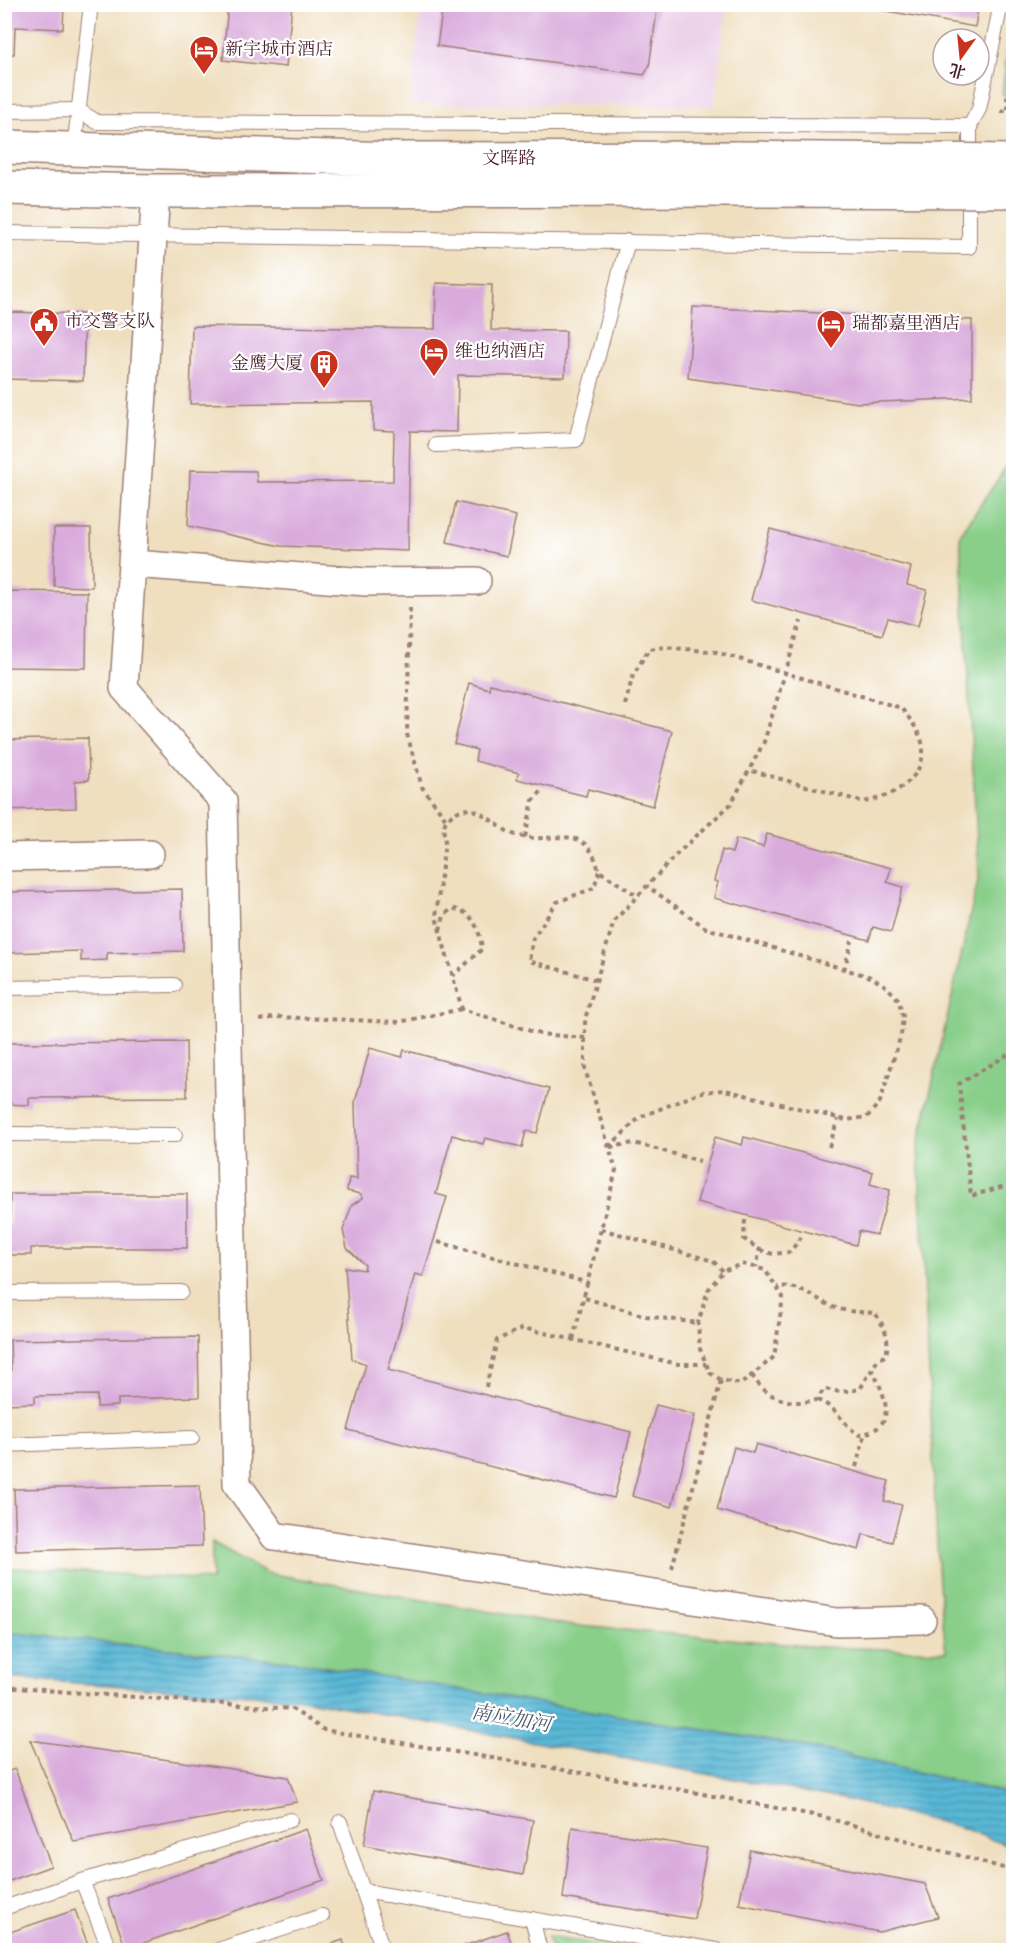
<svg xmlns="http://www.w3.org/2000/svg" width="1018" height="1955" font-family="'IM FELL DW Pica','Noto Serif SC',serif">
  <defs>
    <pattern id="grass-tufts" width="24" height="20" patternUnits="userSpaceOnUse" patternTransform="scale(1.5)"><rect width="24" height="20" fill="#89cf8a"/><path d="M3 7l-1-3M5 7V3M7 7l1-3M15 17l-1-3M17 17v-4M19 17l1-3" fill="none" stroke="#78b177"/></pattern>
    <pattern id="water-rules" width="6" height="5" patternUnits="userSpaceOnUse" patternTransform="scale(1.5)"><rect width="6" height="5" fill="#58b8d6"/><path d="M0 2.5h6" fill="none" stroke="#4b95ae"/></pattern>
  </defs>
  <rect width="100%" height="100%" fill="#fff"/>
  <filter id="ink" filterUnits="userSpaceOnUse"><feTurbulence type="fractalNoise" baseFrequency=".0167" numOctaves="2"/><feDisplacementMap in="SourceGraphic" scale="12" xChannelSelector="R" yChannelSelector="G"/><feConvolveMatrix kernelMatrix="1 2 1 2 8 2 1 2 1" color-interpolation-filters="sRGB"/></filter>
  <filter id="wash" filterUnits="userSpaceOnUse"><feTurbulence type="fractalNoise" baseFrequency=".008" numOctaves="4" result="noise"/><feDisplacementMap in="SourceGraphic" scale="24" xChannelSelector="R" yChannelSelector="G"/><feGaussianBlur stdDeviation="1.35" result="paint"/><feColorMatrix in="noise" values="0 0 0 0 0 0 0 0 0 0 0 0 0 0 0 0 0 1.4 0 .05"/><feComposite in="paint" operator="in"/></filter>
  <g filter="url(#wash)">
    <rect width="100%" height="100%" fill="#efdfbf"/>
    <polygon fill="#ecd1e9" points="421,5 727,5 714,106 410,104"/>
    <polygon fill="url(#grass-tufts)" stroke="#6a775a" stroke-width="1.5" points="547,1937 640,1950 552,1950"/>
    <g fill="#89cf8a" stroke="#6a775a" stroke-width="1.5">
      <polygon points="1013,8 1013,96 1002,95"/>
      <polygon points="1013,457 1013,1795 819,1749 296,1662 5,1632 4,1567 212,1580 212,1542 267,1573 567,1625 821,1647 946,1651 939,1585 918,1147 979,876 960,535"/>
    </g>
    <polygon fill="url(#water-rules)" stroke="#516c80" stroke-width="1.5" points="4,1632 296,1662 819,1749 1013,1795 1013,1848 960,1827 848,1800 296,1698 5,1678"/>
    <g id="blocks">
      <g fill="#d9aadc">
        <polygon points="4,4 64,4 63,29 15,27 14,54 4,54"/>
        <polygon points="228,4 292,4 286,67 223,60"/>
        <polygon points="443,4 658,4 649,67 644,75 437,46"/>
        <polygon points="848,4 979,4 975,27"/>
        <polygon points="436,283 492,285 491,330 566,331 565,377 458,375 457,432 410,431 408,551 281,546 188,526 190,470 256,471 257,482 393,481 394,431 373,430 373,402 190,404 192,326 435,329"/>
        <polygon points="693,307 972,320 972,398 858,403 688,378"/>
        <polygon points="4,312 85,314 83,381 4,379"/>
        <polygon points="456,502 516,516 507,556 447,542"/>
        <polygon points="54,528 91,528 92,587 54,586"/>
        <polygon points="770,529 911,567 907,585 927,590 918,626 888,618 882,635 751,600"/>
        <polygon points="4,591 87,592 86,668 4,667"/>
        <polygon points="469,683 489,689 490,684 672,731 653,806 588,789 586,796 517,779 519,773 475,761 477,750 454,744"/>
        <polygon points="88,738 89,780 75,781 76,808 4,810 4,740"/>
        <polygon points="767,834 891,868 887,882 903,887 891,932 873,927 869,940 714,898 718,882 714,881 722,850 732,853 736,839 763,847"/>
        <polygon points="182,889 183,951 107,953 107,960 81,961 81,951 4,953 4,892"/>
        <polygon points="186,1042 187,1097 29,1098 29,1105 4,1104 4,1043"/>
        <polygon points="370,1048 402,1057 404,1050 549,1089 537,1133 526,1131 522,1147 485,1138 483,1144 452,1135 436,1194 447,1197 423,1276 415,1274 388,1370 631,1432 614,1498 348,1430 366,1364 352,1359 345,1267 364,1270 365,1265 347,1248 343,1230 352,1205 363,1198 361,1194 347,1191 349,1178 357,1179 355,1102"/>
        <polygon points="715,1137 742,1145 744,1137 873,1172 870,1184 890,1190 877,1235 859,1231 856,1245 697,1202"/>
        <polygon points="10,1194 187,1194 187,1248 31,1248 31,1255 4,1255 4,1227 10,1227"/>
        <polygon points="198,1337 199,1397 118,1399 118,1406 97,1407 97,1395 35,1396 35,1403 4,1404 4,1372 11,1372 10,1340"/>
        <polygon points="656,1405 695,1415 672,1507 632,1496"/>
        <polygon points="756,1444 889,1481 884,1501 902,1505 892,1542 863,1534 859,1550 717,1510 734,1447 753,1453"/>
        <polygon points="200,1485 202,1546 16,1551 14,1489"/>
        <polygon points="30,1740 288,1777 297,1802 74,1842"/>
        <polygon points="15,1769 51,1866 4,1883 4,1773"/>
        <polygon points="373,1791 533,1820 523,1875 364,1845"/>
        <polygon points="572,1827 707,1848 694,1919 563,1898"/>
        <polygon points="306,1829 324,1880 126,1949 108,1899"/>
        <polygon points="750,1850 925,1884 938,1917 879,1932 739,1904"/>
        <polygon points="75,1910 90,1950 4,1950 4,1934"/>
        <polygon points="507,1931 514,1950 452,1950"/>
        <polygon points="343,1940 346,1950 314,1950"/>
      </g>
    </g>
  </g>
  <g filter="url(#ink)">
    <use href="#blocks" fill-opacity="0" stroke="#9c7f75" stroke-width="1.5"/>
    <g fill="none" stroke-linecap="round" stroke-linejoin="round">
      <g stroke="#9c7f75" stroke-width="16">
        <g id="lane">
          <polyline points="4,111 78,110 97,122 970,126"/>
          <polyline points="74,149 91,4"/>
          <polyline points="970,160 970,126 979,109 1001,4"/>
          <polyline points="4,233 969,247 969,191"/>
          <polyline points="436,445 576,440 628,241"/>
          <polyline points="4,988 174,985"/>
          <polyline points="4,1134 175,1135"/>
          <polyline points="4,1293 181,1292"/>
          <polyline points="4,1445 192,1438"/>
          <polyline points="340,1822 383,1950"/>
          <polyline points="82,1881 110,1950"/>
          <polyline points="363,1891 716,1950"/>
          <polyline points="4,1908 82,1881 290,1820"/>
          <polyline points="532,1919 540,1950"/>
          <polyline points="218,1950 322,1916"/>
        </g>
      </g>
      <g stroke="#9c7f75" stroke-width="30">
        <g id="street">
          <polyline points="156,191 124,688 223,801 237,1484 274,1536 837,1622 922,1620"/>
          <polyline points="133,564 366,582 477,581"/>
          <polyline points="4,857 150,854"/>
        </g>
      </g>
      <g stroke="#9c7f75" stroke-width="36">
        <g id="secondary">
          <polyline points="4,147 395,159 738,158"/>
          <polyline points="4,188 156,191 740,190"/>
        </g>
      </g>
      <g stroke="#9c7f75" stroke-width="4" stroke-dasharray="4.5 4.5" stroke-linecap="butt">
        <polyline points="1001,111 1008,111 1007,98 1014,82"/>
        <polyline points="410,608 407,734 422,787 446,819"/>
        <path d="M625,705L633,675L649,649L665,647L716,652L901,708C910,719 923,735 923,750C923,781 889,798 863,802L749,770"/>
        <polyline points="525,837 533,800 541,792"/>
        <path d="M440,930L444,916L451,909C473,909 480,931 482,949L453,976"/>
        <polyline points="844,970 852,941"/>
        <polyline points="596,980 529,961 533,938 557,902 594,888 599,871"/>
        <polyline points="260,1020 277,1017 399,1022 462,1009"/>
        <path d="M585,1038L540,1034L462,1009L436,917L445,841C443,831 442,822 451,816C474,795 495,829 516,835C552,847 585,817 599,871L638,896"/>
        <polyline points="1014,1067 1014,1211"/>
        <polyline points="609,1147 640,1117 702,1092 725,1090 846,1120 867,1117 880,1102 901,1035 903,1016 898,999 887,987 871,977 706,928 647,886"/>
        <polyline points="610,1147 634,1143 700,1161"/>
        <polyline points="829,1147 838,1119"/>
        <polyline points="1011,1184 971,1196 959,1084 1014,1051"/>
        <polyline points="745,1220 744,1239 760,1250 756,1267"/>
        <polyline points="601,1229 713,1261 723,1271"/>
        <polyline points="438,1242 589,1283"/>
        <polyline points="760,1250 773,1254 790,1252 802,1236"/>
        <polygon points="742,1264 765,1270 783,1297 774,1357 741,1384 721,1380 710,1373 700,1349 698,1323 708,1290 723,1271"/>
        <polyline points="585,1298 646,1316 698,1323"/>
        <polyline points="573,1339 616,1170 585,1069 585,1019 614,921 679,852 731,804 764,742 801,621"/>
        <path d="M752,1375C766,1399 791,1406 817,1400L824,1389L841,1392L860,1389L877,1361L886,1355C890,1338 885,1328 875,1313C861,1312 842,1312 829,1305C812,1296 797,1284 777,1287"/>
        <polyline points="486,1387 497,1340 523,1328 678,1364 706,1364"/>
        <path d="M817,1400C836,1406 842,1424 859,1435C899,1428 886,1396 872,1370"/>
        <polyline points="856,1467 865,1434"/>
        <polyline points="672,1568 721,1380"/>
        <polyline points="4,1687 292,1709 324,1730 666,1787 824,1817 1014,1871"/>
      </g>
      <use href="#lane" stroke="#fff" stroke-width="14"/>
      <use href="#street" stroke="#fff" stroke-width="27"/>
      <use href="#secondary" stroke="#fff" stroke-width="33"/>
      <g stroke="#9c7f75" stroke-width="36" stroke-linecap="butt">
        <g id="secondary-bridge">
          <polyline points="738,158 1014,161"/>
          <polyline points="740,190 1014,191"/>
        </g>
      </g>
      <use href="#secondary-bridge" stroke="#fff" stroke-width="33"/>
    </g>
  </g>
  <defs>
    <g id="hotel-pin" transform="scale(1.5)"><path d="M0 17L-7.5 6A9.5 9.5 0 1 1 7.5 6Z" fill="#c8321e" stroke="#fff"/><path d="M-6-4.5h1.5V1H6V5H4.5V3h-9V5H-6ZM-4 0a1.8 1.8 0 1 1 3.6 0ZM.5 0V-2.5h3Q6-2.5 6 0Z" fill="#fff"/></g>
    <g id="civic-pin" transform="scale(1.5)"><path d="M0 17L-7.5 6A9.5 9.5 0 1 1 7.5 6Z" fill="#c8321e" stroke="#fff"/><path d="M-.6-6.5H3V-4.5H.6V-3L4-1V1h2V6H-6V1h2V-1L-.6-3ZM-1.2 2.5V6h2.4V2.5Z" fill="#fff"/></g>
    <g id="building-pin" transform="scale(1.5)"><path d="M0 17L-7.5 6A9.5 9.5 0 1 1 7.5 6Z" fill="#c8321e" stroke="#fff"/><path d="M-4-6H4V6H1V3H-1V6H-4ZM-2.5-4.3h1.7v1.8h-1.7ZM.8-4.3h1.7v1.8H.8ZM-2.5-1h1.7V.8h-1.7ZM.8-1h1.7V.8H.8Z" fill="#fff"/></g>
  </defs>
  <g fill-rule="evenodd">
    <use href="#hotel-pin" x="204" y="50"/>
    <use href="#civic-pin" x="44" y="322"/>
    <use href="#hotel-pin" x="831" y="324"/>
    <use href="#hotel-pin" x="434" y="352"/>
    <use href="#building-pin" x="324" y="364"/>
  </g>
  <g text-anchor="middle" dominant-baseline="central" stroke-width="4.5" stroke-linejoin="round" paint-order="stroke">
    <g font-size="18" fill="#4a1f2b" stroke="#fff" text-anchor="start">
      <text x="225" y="50">新宇城市酒店</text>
      <text x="65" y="322">市交警支队</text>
      <text x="852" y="324">瑞都嘉里酒店</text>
      <text x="455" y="352">维也纳酒店</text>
      <text x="303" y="364" text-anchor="end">金鹰大厦</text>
    </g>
    <g font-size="18" fill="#4a1f2b" stroke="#fff">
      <text x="509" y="159">文晖路</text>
    </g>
    <g font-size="20" font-style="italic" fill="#505c6f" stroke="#fff">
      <text transform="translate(511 1719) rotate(10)">南应加河</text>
    </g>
  </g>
  <rect width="1018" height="1955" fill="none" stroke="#fff" stroke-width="24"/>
  <g transform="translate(961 57) rotate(195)"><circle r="28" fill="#ffffff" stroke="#b7a5aa" stroke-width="1.5"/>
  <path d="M0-4.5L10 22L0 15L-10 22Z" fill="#c8321e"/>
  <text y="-9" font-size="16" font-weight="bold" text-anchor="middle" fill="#4a1f2b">北</text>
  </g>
</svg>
